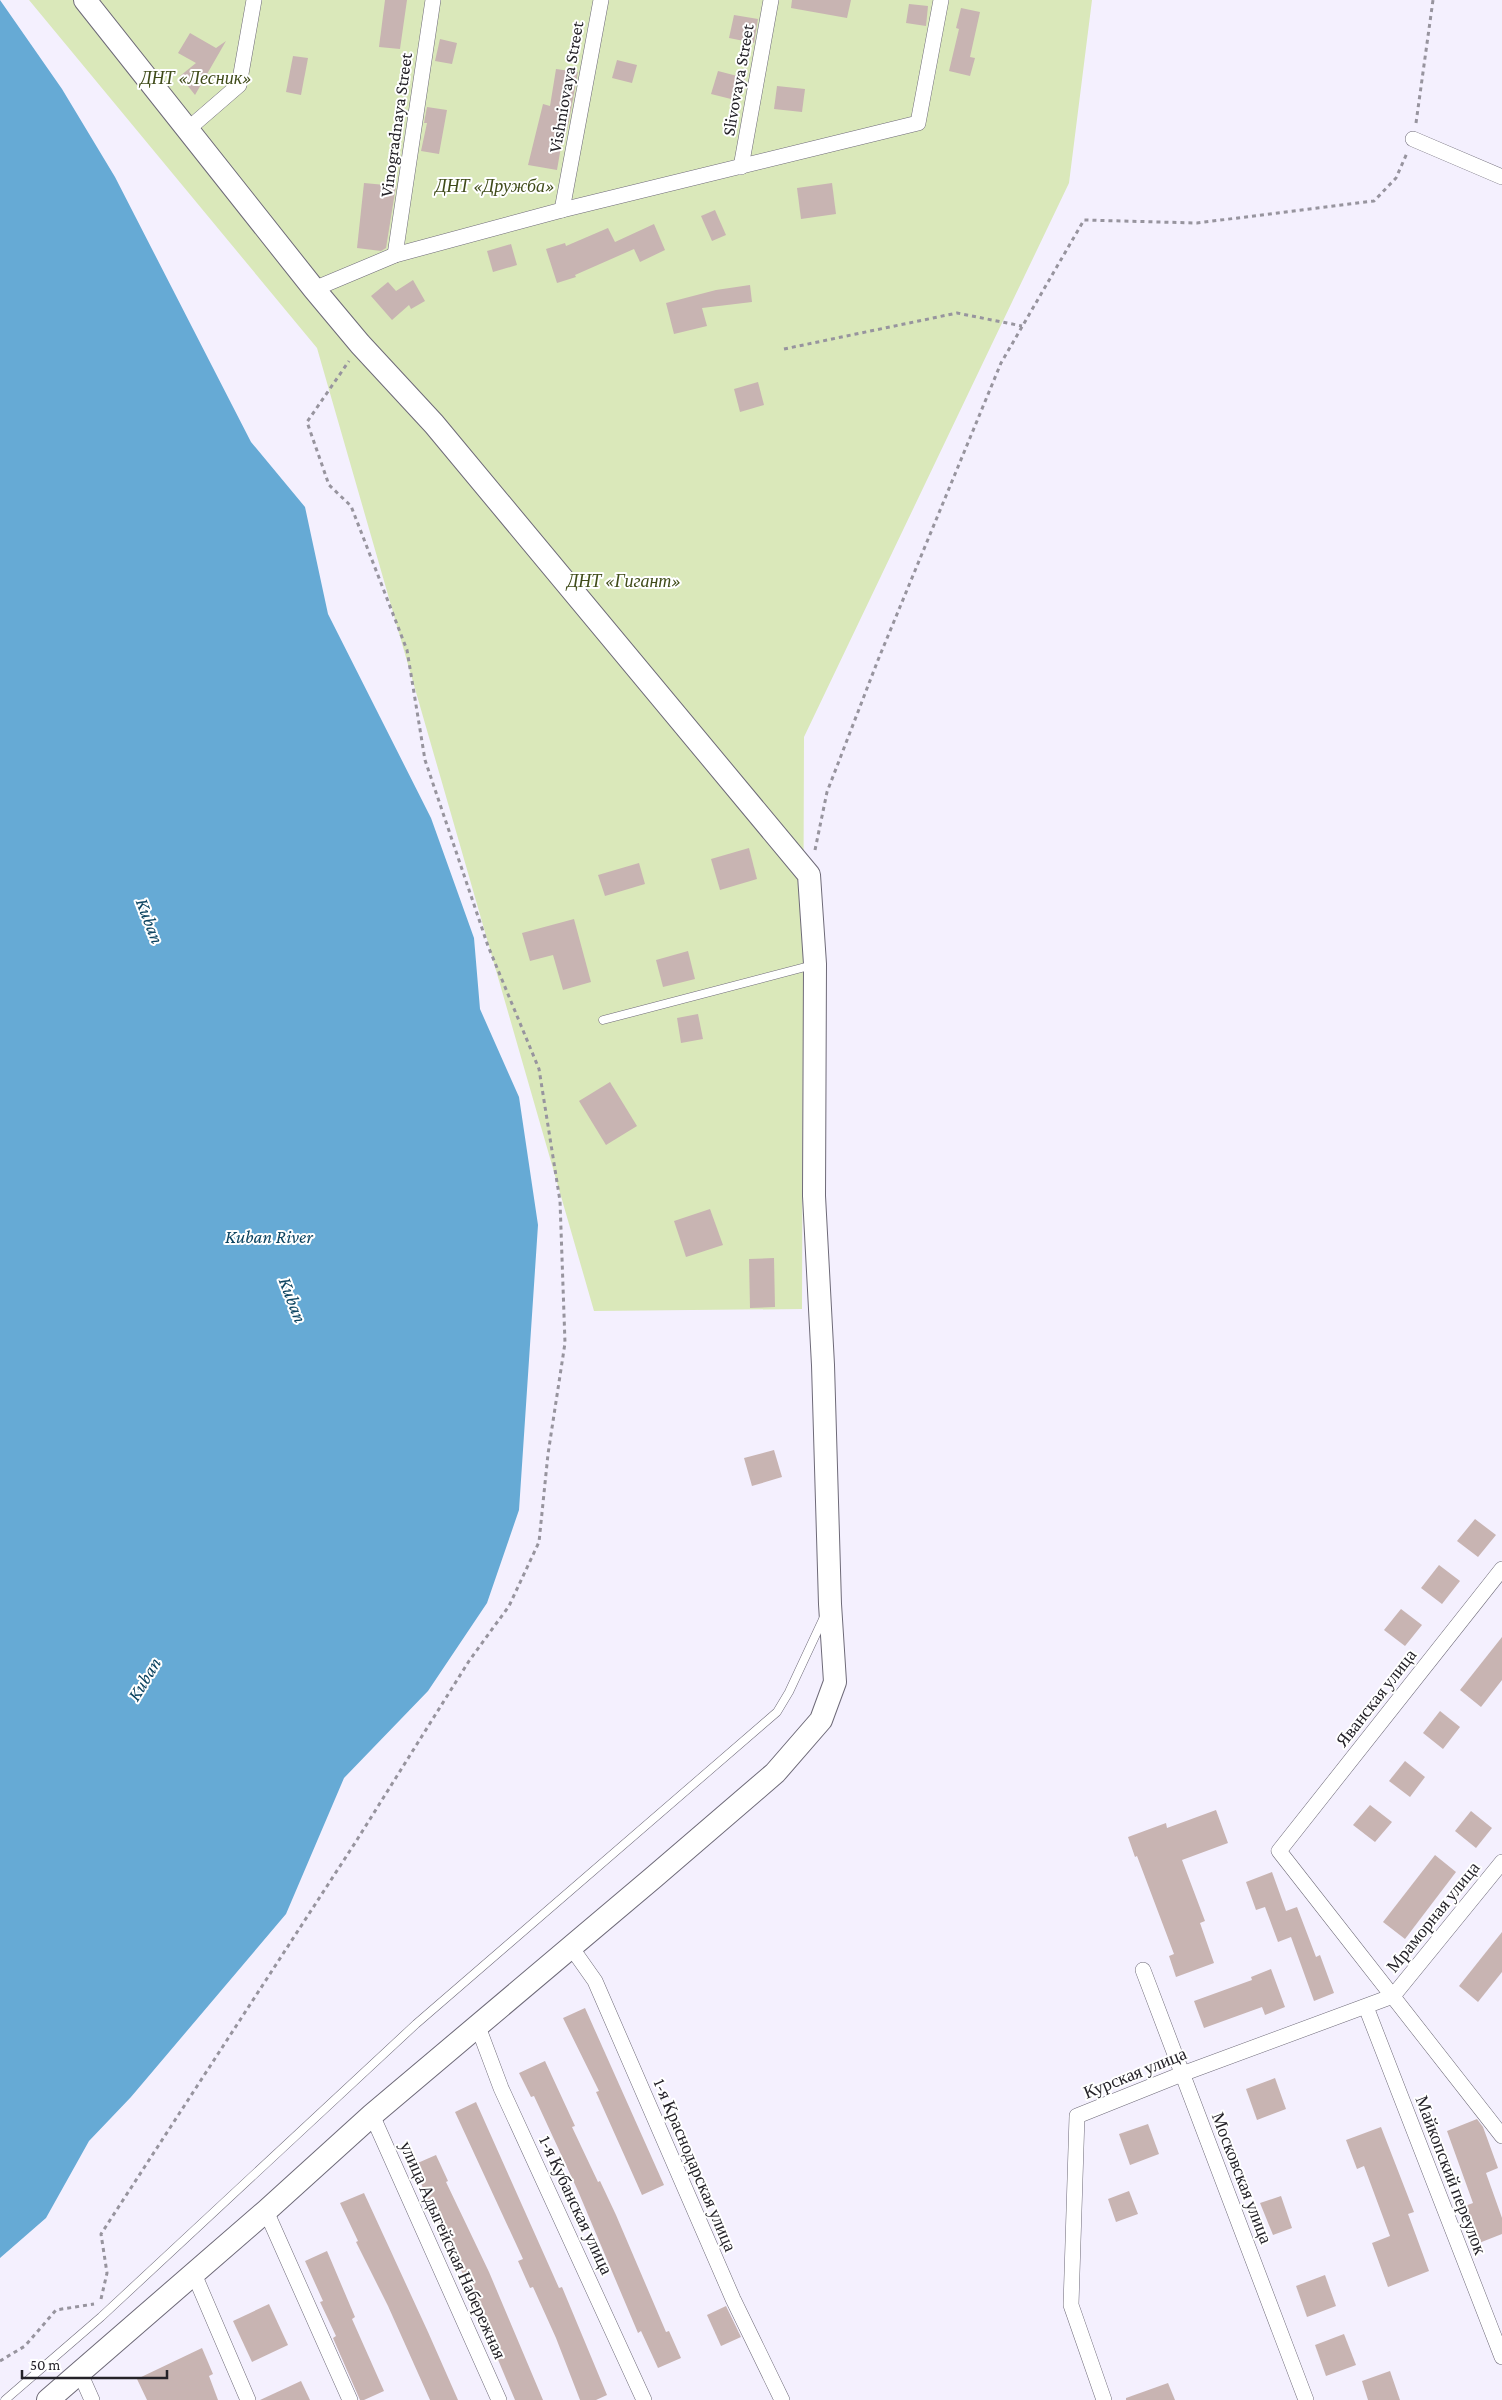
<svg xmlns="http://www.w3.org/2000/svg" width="1502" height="2400" font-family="'Crimson Pro',serif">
  <rect width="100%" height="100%" fill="#f4f0fe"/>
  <polygon fill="#dae8ba" points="29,0 1092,0 1069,183 804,737 802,1309 594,1311 317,348"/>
  <polygon fill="#66aad5" points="0,0 62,89 115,177 251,442 305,507 328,614 431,818 474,938 480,1009 519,1097 538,1225 519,1510 487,1603 428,1691 344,1778 286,1914 131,2097 89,2141 46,2218 0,2258"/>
  <g fill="#c8b4b2">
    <polygon points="385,0 407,0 400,49 379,47"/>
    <polygon points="792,0 851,0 847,18 791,8"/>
    <polygon points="909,4 928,6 926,26 906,23"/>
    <polygon points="961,8 980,12 970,57 975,58 970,76 949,71 959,29 956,28"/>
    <polygon points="734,15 758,19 754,43 729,38"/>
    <polygon points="190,33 216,48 226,41 195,95 180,76 196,63 178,53"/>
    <polygon points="440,39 457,43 452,64 435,61"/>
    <polygon points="293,56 308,58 301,95 286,92"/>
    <polygon points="617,60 637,65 632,83 612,78"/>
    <polygon points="556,69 578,72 569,121 564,142 562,141 557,170 528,165 543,104 550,106"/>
    <polygon points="718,71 745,78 739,101 711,94"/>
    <polygon points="777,86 805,89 802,112 774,109"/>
    <polygon points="427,107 447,110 439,154 421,151 427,123 424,123"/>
    <polygon points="364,183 396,186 386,248 381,251 357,248"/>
    <polygon points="832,183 836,214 801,219 797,188"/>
    <polygon points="715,210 726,235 712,241 701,216"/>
    <polygon points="654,224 665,250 640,262 634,249 575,275 576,277 557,283 546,249 565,243 566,246 608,228 615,242"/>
    <polygon points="511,244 517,265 493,272 487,251"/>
    <polygon points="413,280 425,301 411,309 409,305 392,320 371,296 388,282 396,291"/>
    <polygon points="750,285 752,302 702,308 707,326 674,334 666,303 716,290"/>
    <polygon points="758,382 764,405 740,412 734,389"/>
    <polygon points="749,848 757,879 720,890 711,859"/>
    <polygon points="639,863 645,884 605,896 598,875"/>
    <polygon points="574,919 591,982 563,990 553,955 530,961 522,933"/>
    <polygon points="688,951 695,979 663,987 656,960"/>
    <polygon points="698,1014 703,1039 681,1043 677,1018"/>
    <polygon points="610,1082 637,1126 606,1145 579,1101"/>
    <polygon points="710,1209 723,1245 686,1257 674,1221"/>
    <polygon points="774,1258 775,1307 750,1308 749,1259"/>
    <polygon points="774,1450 782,1477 752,1486 744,1458"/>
    <polygon points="1475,1519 1496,1535 1478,1557 1457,1541"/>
    <polygon points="1439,1565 1460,1581 1442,1604 1421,1588"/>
    <polygon points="1401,1609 1422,1625 1405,1646 1384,1630"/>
    <polygon points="1502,1637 1502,1680 1481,1707 1460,1690"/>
    <polygon points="1440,1711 1460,1727 1443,1749 1423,1733"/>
    <polygon points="1405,1761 1425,1777 1410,1797 1389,1781"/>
    <polygon points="1370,1805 1392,1822 1375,1842 1353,1825"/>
    <polygon points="1216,1810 1228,1843 1182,1860 1205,1921 1200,1923 1214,1963 1176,1977 1169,1956 1174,1954 1137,1856 1135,1857 1128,1837 1166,1823 1167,1828"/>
    <polygon points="1471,1811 1492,1828 1476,1848 1455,1831"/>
    <polygon points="1435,1855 1456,1872 1405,1939 1383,1922"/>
    <polygon points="1272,1872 1286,1911 1297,1907 1316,1957 1320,1955 1334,1993 1314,2001 1291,1937 1278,1942 1265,1907 1256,1910 1246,1882"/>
    <polygon points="1502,1932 1502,1972 1478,2002 1459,1986"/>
    <polygon points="1271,1969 1285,2007 1265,2015 1262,2007 1204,2028 1194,2001 1252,1980 1251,1977"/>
    <polygon points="585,2008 664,2185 642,2195 596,2092 599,2091 563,2018"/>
    <polygon points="545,2061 575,2126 572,2127 598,2182 600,2181 616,2215 666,2332 669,2331 681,2358 658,2368 641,2331 638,2333 578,2191 534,2096 531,2097 519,2073"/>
    <polygon points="1275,2078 1286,2109 1257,2120 1246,2089"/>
    <polygon points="476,2102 559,2288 562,2287 607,2395 596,2400 580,2400 556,2338 533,2287 530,2288 518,2261 523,2259 455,2112"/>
    <polygon points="1477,2119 1483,2127 1498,2168 1486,2173 1502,2218 1502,2234 1479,2243 1465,2206 1473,2203 1447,2131"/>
    <polygon points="1148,2124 1159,2154 1130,2165 1119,2134"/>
    <polygon points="1381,2127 1414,2212 1408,2214 1429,2271 1388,2287 1372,2243 1390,2236 1364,2166 1357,2169 1346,2140"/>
    <polygon points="436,2155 448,2181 446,2182 489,2272 543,2400 515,2400 499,2362 467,2282 444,2237 413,2165"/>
    <polygon points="1129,2191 1138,2214 1116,2222 1108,2199"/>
    <polygon points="364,2193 428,2332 458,2400 430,2400 388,2306 356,2242 358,2241 340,2203"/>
    <polygon points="1281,2196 1292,2228 1273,2235 1260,2203"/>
    <polygon points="327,2251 355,2317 352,2319 384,2391 364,2400 360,2400 333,2338 336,2336 320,2302 323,2301 305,2261"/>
    <polygon points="1325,2275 1336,2306 1307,2317 1296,2286"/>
    <polygon points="269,2304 288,2345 252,2362 233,2321"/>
    <polygon points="726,2306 741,2337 721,2346 707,2315"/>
    <polygon points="1344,2334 1356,2365 1326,2376 1315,2345"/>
    <polygon points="202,2348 213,2374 209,2376 218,2400 147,2400 137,2379"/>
    <polygon points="1390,2371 1400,2400 1368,2400 1362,2381"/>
    <polygon points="301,2381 310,2400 260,2400"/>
    <polygon points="1168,2383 1175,2400 1126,2400 1126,2398"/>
  </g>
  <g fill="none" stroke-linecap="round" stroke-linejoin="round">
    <g stroke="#6e6a78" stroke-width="9">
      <g id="lane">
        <polyline points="603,1020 813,965"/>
        <polyline points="5,2400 101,2317 416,2024 777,1712 789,1692 825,1615"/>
      </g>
    </g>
    <g stroke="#6e6a78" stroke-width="16">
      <g id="street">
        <polyline points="187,130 239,85 254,0"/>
        <polyline points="1413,139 1502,177"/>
        <polyline points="741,167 771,0"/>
        <polyline points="562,210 601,0"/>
        <polyline points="395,255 433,0"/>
        <polyline points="314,289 395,255 562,210 918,123 941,0"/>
        <polyline points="1502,1569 1279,1851 1502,2136"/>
        <polyline points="571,1947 595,1981 733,2299 782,2400"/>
        <polyline points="1143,1970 1306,2400"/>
        <polyline points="1366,2007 1502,2357"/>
        <polyline points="477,2024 501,2088 644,2400"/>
        <polyline points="372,2115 499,2400"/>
        <polyline points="266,2211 350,2400"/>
        <polyline points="194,2274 248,2400"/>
        <polyline points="80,2373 92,2400"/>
        <polyline points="1104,2400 1071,2305 1077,2116 1182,2074 1393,1996 1502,1862"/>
      </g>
    </g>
    <g stroke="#6e6a78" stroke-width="24">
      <polyline id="secondary" points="48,2400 266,2211 372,2115 654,1877 775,1773 821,1720 835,1682 830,1604 823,1365 814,1196 815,964 809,875 434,424 360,344 314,289 85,0"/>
    </g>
    <g stroke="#97949e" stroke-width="3" stroke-dasharray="4 4" stroke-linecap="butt">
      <polyline points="1416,123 1433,0"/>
      <polyline points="784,349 957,313 1022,326"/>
      <polyline points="815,850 827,792 878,660 1001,363 1084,220 1197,223 1374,201 1396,178 1407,153"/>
      <polyline points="101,2299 107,2273 101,2234 355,1843 469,1661 509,1606 539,1542 548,1454 565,1343 560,1201 539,1069 488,946 425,760 407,650 351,506 329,485 307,422 349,361"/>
      <polyline points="0,2361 25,2346 56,2310 94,2304"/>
    </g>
    <use href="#lane" stroke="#fff" stroke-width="8"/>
    <use href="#street" stroke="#fff" stroke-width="15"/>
    <use href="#secondary" stroke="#fff" stroke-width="22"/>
  </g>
  <g text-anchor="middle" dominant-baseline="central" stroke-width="4" stroke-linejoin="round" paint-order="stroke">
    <g font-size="18" font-style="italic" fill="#404c1a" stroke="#fff">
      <text x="196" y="78">ДНТ «Лесник»</text>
      <text x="495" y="186">ДНТ «Дружба»</text>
      <text x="624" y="581">ДНТ «Гигант»</text>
    </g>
    <g font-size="18" fill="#242228" stroke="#fff">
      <text transform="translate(738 80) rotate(-80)">Slivovaya Street</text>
      <text transform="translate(566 87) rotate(-80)">Vishniovaya Street</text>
      <text transform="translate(396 125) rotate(-82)">Vinogradnaya Street</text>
      <text transform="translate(1376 1698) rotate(-52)">Яванская улица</text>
      <text transform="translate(1433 1917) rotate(-51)">Мраморная улица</text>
      <text transform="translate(1135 2073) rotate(-22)">Курская улица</text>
      <text transform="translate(695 2165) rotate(67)">1-я Краснодарская улица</text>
      <text transform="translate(1451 2175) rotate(69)">Майкопский переулок</text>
      <text transform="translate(1242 2178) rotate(69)">Московская улица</text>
      <text transform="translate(576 2205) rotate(65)">1-я Кубанская улица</text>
      <text transform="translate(453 2250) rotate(66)">улица Адыгейская Набережная</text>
    </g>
    <g font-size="19" font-style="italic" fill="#0b4360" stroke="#fff">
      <text transform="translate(150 921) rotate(69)">Kuban</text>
      <text x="269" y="1236">Kuban River</text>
      <text transform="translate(293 1300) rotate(69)">Kuban</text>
      <text transform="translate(144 1679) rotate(-59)">Kuban</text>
    </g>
  </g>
  <path d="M22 2370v8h145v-8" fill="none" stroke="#242228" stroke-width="2.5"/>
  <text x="30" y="2370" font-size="15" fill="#242228" stroke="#ffffff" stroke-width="4" paint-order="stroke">50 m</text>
</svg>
